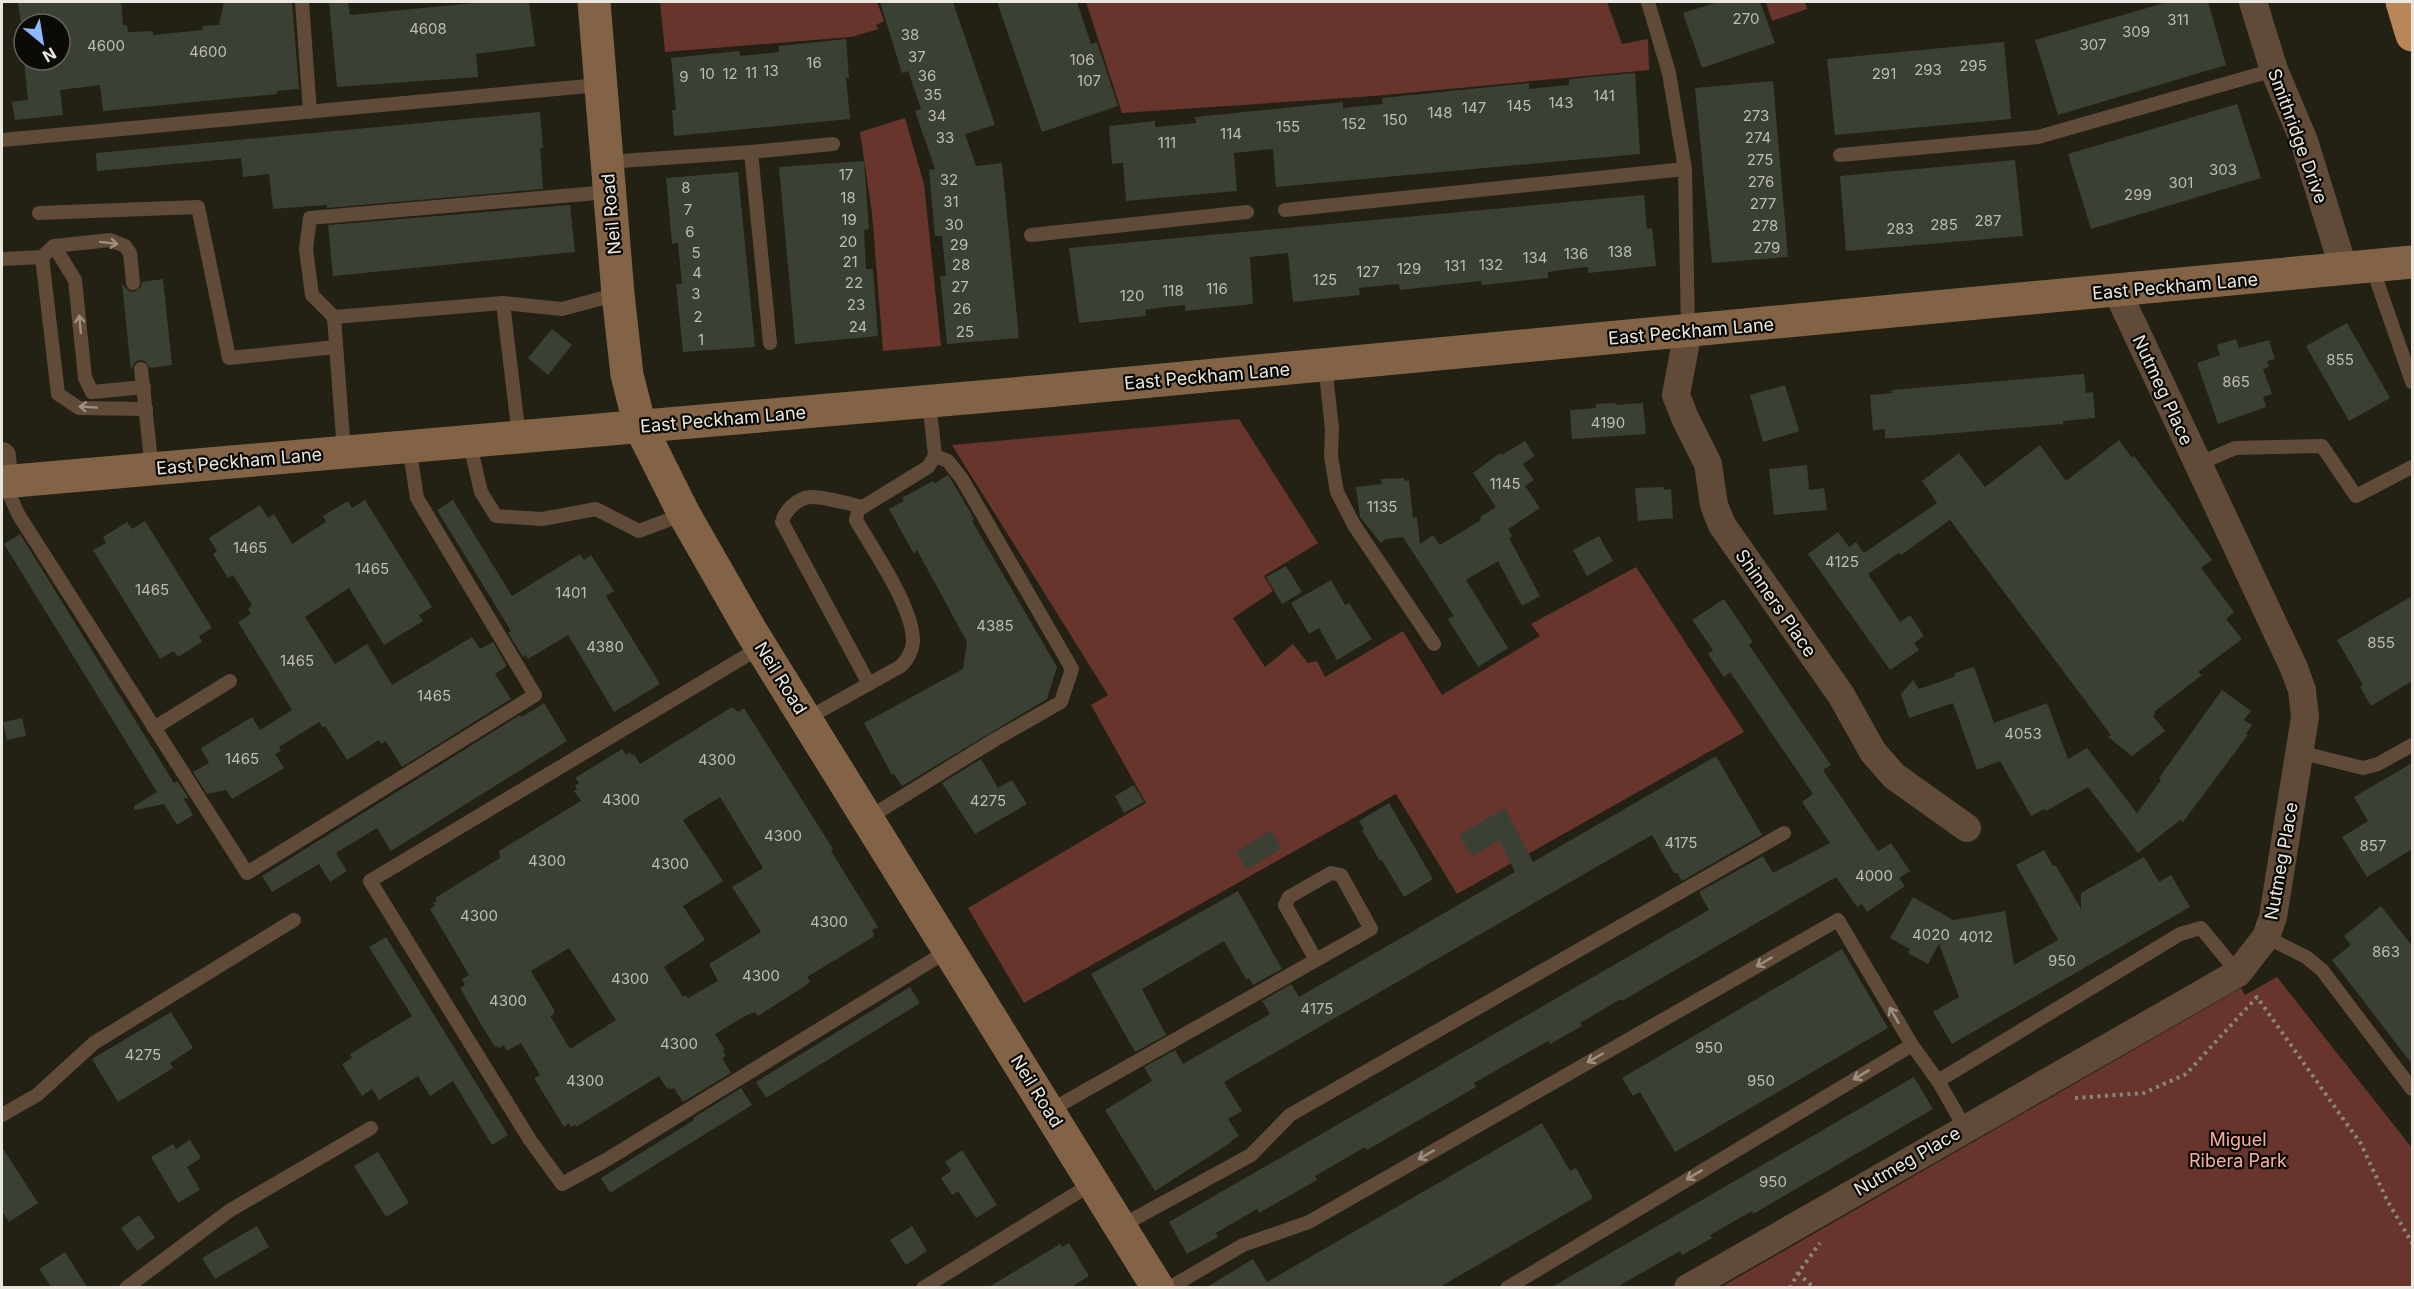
<svg xmlns="http://www.w3.org/2000/svg" width="2414" height="1289" font-family="Inter,sans-serif">
  <rect width="100%" height="100%" fill="#232014"/>
  <g fill="#68352c">
    <polygon points="660,2 877,2 884,21 876,25 879,29 851,37 665,52"/>
    <polygon points="1086,2 1607,2 1622,44 1648,39 1649,70 1374,96 1122,113"/>
    <polygon points="1766,2 1805,2 1807,9 1772,21"/>
    <polygon points="905,118 924,184 941,346 883,351 872,213 860,132"/>
    <polygon points="1239,419 1318,543 1264,576 1273,591 1233,618 1265,667 1293,644 1308,663 1317,661 1325,677 1403,631 1442,695 1540,636 1531,624 1636,567 1744,732 1457,894 1396,794 1024,1003 968,908 1146,803 1091,705 1108,695 952,445"/>
    <polygon points="2277,977 2412,1148 2412,1287 1721,1287 2241,988 2245,995"/>
  </g>
  <g fill="#3a4034" fill-rule="evenodd">
    <polygon points="18,2 121,2 123,25 127,25 128,32 153,31 153,35 203,30 202,26 219,25 224,2 292,2 299,89 277,91 277,94 103,111 100,85 60,90 63,115 15,120 12,102 28,100 24,60 60,60 60,24 21,24"/>
    <polygon points="329,2 348,2 350,15 485,2 529,2 535,46 476,54 478,77 337,87"/>
    <polygon points="880,2 953,2 995,125 965,134 976,166 1002,163 1019,338 947,344 940,276 946,276 942,236 935,236 929,170 935,169 915,111 921,109 908,71 902,73"/>
    <polygon points="997,2 1077,2 1091,44 1097,42 1118,106 1042,132"/>
    <polygon points="1718,2 1760,2 1775,43 1702,68 1683,13"/>
    <polygon points="2168,2 2208,2 2226,65 2058,115 2035,40"/>
    <polygon points="846,39 849,78 846,78 850,119 674,136 672,110 676,110 671,58 739,51 740,56 760,54 779,52 779,46"/>
    <polygon points="2004,42 2011,119 1835,135 1827,59"/>
    <polygon points="1635,73 1640,154 1276,187 1273,149 1234,153 1237,191 1126,201 1123,163 1112,164 1109,126 1155,121 1155,127 1196,123 1195,117 1343,102 1343,108 1383,104 1382,98 1529,83 1529,89 1569,85 1569,79"/>
    <polygon points="1773,81 1788,257 1712,263 1695,88"/>
    <polygon points="2237,104 2261,178 2091,229 2068,154"/>
    <polygon points="540,112 543,148 540,148 543,189 327,208 326,205 273,209 269,174 243,177 241,158 97,171 96,153"/>
    <polygon points="2015,160 2023,236 1846,251 1840,176"/>
    <polygon points="864,161 869,229 864,230 866,269 873,269 878,336 795,344 779,167"/>
    <polygon points="738,172 755,347 683,352 676,284 682,284 680,264 678,243 672,244 666,178"/>
    <polygon points="1644,195 1647,229 1652,228 1656,266 1588,273 1588,267 1568,269 1548,272 1548,278 1482,285 1481,281 1400,290 1399,284 1359,288 1360,295 1293,302 1288,253 1250,257 1253,304 1185,311 1185,305 1165,307 1145,310 1146,316 1079,323 1069,248"/>
    <polygon points="570,205 575,252 333,276 328,225"/>
    <polygon points="163,279 172,365 150,368 145,361 139,360 135,362 131,370 122,284 129,291 134,292 141,287 142,282"/>
    <polygon points="2347,323 2390,398 2349,421 2306,346"/>
    <polygon points="552,329 572,345 548,375 528,358"/>
    <polygon points="2236,339 2239,348 2269,340 2275,359 2267,361 2269,367 2263,369 2272,394 2263,397 2266,407 2218,424 2197,363 2220,355 2217,345"/>
    <polygon points="2084,374 2086,393 2093,392 2095,418 2063,421 2063,424 1895,438 1885,438 1885,429 1873,430 1870,395 1892,393 1891,390"/>
    <polygon points="1785,385 1799,431 1763,442 1750,395"/>
    <polygon points="1616,403 1615,405 1643,403 1646,434 1572,439 1570,410 1596,408 1596,404"/>
    <polygon points="2119,440 2132,458 2134,456 2212,560 2201,568 2234,612 2226,619 2242,639 2198,672 2202,675 2154,712 2155,714 2153,716 2165,731 2132,756 2108,737 2111,735 1950,520 1901,555 1899,553 1868,574 1900,622 1910,615 1924,636 1914,643 1919,650 1890,670 1808,554 1838,532 1849,547 1856,542 1864,553 1937,503 1922,481 1959,453 1985,487 2040,445 2066,481"/>
    <polygon points="1525,441 1535,456 1523,464 1534,480 1525,486 1540,508 1508,529 1512,536 1509,538 1540,596 1522,606 1498,561 1466,580 1508,648 1478,667 1448,619 1454,616 1403,537 1386,539 1381,543 1360,517 1356,487 1382,484 1381,479 1404,478 1404,481 1409,480 1413,518 1417,517 1420,544 1433,535 1440,545 1481,520 1480,517 1496,507 1473,473 1500,453 1502,455"/>
    <polygon points="1807,465 1809,490 1824,488 1827,510 1774,515 1769,469"/>
    <polygon points="948,475 962,498 974,519 972,521 1057,667 1047,699 902,786 894,774 892,775 864,723 963,669 967,642 917,550 914,554 889,509 904,501 902,498 933,481 935,483"/>
    <polygon points="1664,487 1664,490 1671,489 1673,518 1638,521 1635,488"/>
    <polygon points="365,500 432,607 419,615 423,621 384,645 349,588 305,617 335,664 367,644 392,685 472,637 480,649 493,642 507,666 495,674 511,699 402,767 386,741 381,744 379,740 347,760 325,726 323,728 319,722 279,747 281,751 275,754 284,768 232,799 226,790 207,794 193,772 209,763 201,748 252,717 260,730 292,710 238,622 251,614 248,609 252,605 233,575 228,578 213,554 217,551 209,538 260,505 268,518 274,514 292,544 326,522 323,516 348,501 352,508"/>
    <polygon points="453,500 512,596 580,554 584,560 591,555 614,591 606,596 660,684 614,712 568,635 528,659 526,655 523,657 508,633 511,631 437,510"/>
    <polygon points="145,521 212,628 199,636 202,642 178,657 174,651 160,659 93,550 106,543 103,537 127,522 132,529"/>
    <polygon points="20,534 174,783 177,781 189,798 184,799 193,815 177,825 164,804 135,810 134,806 157,792 4,544"/>
    <polygon points="1599,536 1613,561 1587,576 1573,550"/>
    <polygon points="1286,566 1302,592 1282,604 1266,577"/>
    <polygon points="1331,580 1345,605 1349,603 1372,639 1337,660 1319,628 1309,634 1291,603"/>
    <polygon points="2412,596 2412,681 2371,706 2360,687 2363,685 2337,640"/>
    <polygon points="1724,599 1753,642 1749,645 1831,765 1823,770 1878,851 1891,843 1910,871 1899,878 1905,886 1867,912 1862,904 1857,907 1836,877 1622,1001 1621,999 1580,1023 1582,1026 1550,1044 1548,1041 1474,1083 1476,1087 1367,1150 1365,1147 1315,1176 1317,1180 1259,1213 1257,1209 1216,1233 1218,1237 1187,1254 1169,1222 1709,910 1699,892 1763,856 1773,873 1830,843 1802,802 1813,794 1730,672 1724,677 1708,654 1713,650 1692,620"/>
    <polygon points="1974,667 1994,723 2047,703 2068,759 2087,748 2137,813 2161,780 2159,778 2222,690 2251,711 2244,720 2252,725 2246,734 2248,735 2183,822 2180,820 2138,853 2088,787 2046,811 2044,809 2031,816 2000,761 1977,770 1953,703 1909,718 1901,694 1913,680 1919,689 1954,677 1955,673"/>
    <polygon points="544,703 567,741 391,851 377,828 336,853 347,871 330,882 319,864 272,892 262,876 520,715 522,717"/>
    <path d="M732,707L738,712L744,708L833,849L831,851L878,927L872,930L874,934L873,937L807,977L810,981L808,984L758,1016L755,1012L747,1015L715,1034L725,1050L723,1051L726,1056L722,1058L731,1073L683,1102L674,1088L670,1090L669,1087L667,1089L659,1076L576,1127L575,1125L571,1127L569,1123L564,1127L534,1078L540,1075L521,1043L507,1051L504,1045L499,1048L497,1046L495,1047L482,1026L460,988L465,985L462,979L469,975L430,909L435,906L433,903L437,901L435,898L500,858L499,851L581,801L574,791L577,789L575,786L579,783L575,778L622,749L626,755L630,752L632,756L634,754L640,764ZM720,797L763,868L732,887L761,932L709,964L718,981L688,998L686,995L683,997L664,967L705,940L683,906L723,881L683,820ZM569,948L616,1020L570,1049L550,1016L554,1014V1010L531,971Z"/>
    <polygon points="22,718 26,736 7,740 3,722"/>
    <polygon points="1716,756 1762,835 1682,881 1677,873 1674,873 1652,835 1224,1082 1242,1111 1228,1119 1239,1136 1231,1141 1232,1142 1155,1191 1105,1110 1152,1081 1144,1067 1175,1050 1183,1064 1270,1014 1262,1001 1291,984 1299,997 1515,872 1499,840 1472,856 1459,835 1505,808 1533,862"/>
    <polygon points="981,759 998,788 1012,780 1027,804 975,834 942,783"/>
    <polygon points="2412,763 2412,849 2367,877 2342,837 2368,821 2354,797"/>
    <polygon points="1134,785 1144,802 1124,813 1115,796"/>
    <polygon points="1389,803 1433,879 1404,897 1382,860 1380,861 1362,830 1364,829 1359,821"/>
    <polygon points="1271,830 1282,848 1247,870 1236,852"/>
    <polygon points="2044,850 2053,866 2056,866 2081,909 2081,893 2144,857 2159,882 2171,875 2190,907 1952,1044 1933,1012 1959,997 1939,944 1928,964 1908,953 1910,949 1890,938 1913,897 1953,920 2005,911 2014,965 2058,940 2016,865"/>
    <polygon points="1238,891 1282,969 1253,985 1249,978 1246,979 1224,941 1142,989 1166,1035 1135,1052 1091,974"/>
    <polygon points="2381,906 2412,946 2412,1064 2332,960 2351,945 2344,936"/>
    <polygon points="386,937 508,1135 492,1145 453,1081 430,1096 418,1076 379,1100 372,1089 362,1096 342,1064 352,1058 350,1054 412,1016 369,947"/>
    <polygon points="1842,949 1888,1028 1675,1152 1640,1092 1633,1096 1622,1078"/>
    <polygon points="910,987 920,1003 766,1098 756,1082"/>
    <polygon points="171,1012 193,1048 170,1063 173,1068 118,1102 92,1059"/>
    <polygon points="1914,1077 1933,1109 1753,1214 1752,1211 1710,1235 1712,1238 1682,1255 1680,1251 1617,1287 1552,1287"/>
    <polygon points="741,1088 752,1105 610,1193 601,1178 694,1120 693,1118"/>
    <polygon points="1542,1123 1570,1171 1576,1168 1593,1198 1440,1287 1207,1287 1253,1259 1267,1282"/>
    <polygon points="190,1140 201,1158 187,1167 200,1190 178,1203 151,1157 173,1144 176,1149"/>
    <polygon points="2,1147 38,1203 9,1222 2,1211"/>
    <polygon points="962,1150 997,1205 976,1218 958,1191 952,1195 941,1178 951,1171 945,1162"/>
    <polygon points="378,1152 409,1203 386,1217 354,1166"/>
    <polygon points="139,1215 155,1238 137,1251 121,1228"/>
    <polygon points="257,1226 269,1247 215,1279 202,1258"/>
    <polygon points="912,1226 927,1251 906,1265 890,1240"/>
    <polygon points="1069,1243 1089,1276 1071,1287 989,1287 1060,1244 1062,1247"/>
    <polygon points="65,1252 87,1287 51,1287 39,1269"/>
  </g>
  <g fill="none" stroke-linecap="round" stroke-linejoin="round">
    <g stroke="#89877d" stroke-width="4" stroke-dasharray="3 4.5" stroke-linecap="butt">
      <polyline points="2075,1098 2144,1093 2186,1074 2257,997 2361,1144 2387,1200 2412,1243"/>
      <polyline points="1798,1273 1814,1288"/>
      <polyline points="1790,1288 1798,1273 1820,1243"/>
    </g>
    <g stroke="#604b39" stroke-width="14">
      <polyline points="302,2 310,112"/>
      <polyline points="1648,2 1669,73 1685,169 1688,331"/>
      <polyline points="2,140 599,85"/>
      <polyline points="751,152 770,343"/>
      <polyline points="1840,155 2038,137 2274,70"/>
      <polyline points="606,162 751,152 833,144"/>
      <polyline points="1285,210 1685,169"/>
      <polyline points="39,213 198,207 229,358 336,347"/>
      <polyline points="1031,235 1247,212"/>
      <polyline points="54,246 75,280 85,378 92,392 144,387"/>
      <polyline points="42,257 58,394 79,408 146,409"/>
      <polyline points="2,259 42,257 54,246 110,240 125,246 130,253 133,283"/>
      <polyline points="2372,267 2412,382"/>
      <polyline points="503,303 519,436"/>
      <polyline points="334,317 312,295 306,249 310,218 608,192"/>
      <polyline points="1325,365 1332,429 1331,456 1337,492 1354,525 1434,644"/>
      <polyline points="141,369 152,469"/>
      <polyline points="469,440 481,492 496,516 542,519 596,509 639,531 684,514"/>
      <polyline points="344,452 334,317 503,303 562,309 618,294"/>
      <polyline points="2198,464 2235,448 2322,446 2356,496 2412,467"/>
      <polyline points="4,482 18,514 247,873 535,695 417,498 409,446"/>
      <path d="M863,507C850,504 822,496 810,497C798,498 784,511 782,522L869,684"/>
      <polyline points="761,647 370,881 530,1140 562,1184 606,1160 949,950"/>
      <path d="M806,719L901,666C908,659 912,652 913,642C914,608 873,550 856,520L858,510L928,467L935,456L929,401"/>
      <polyline points="154,728 230,681"/>
      <polyline points="2299,752 2363,768 2378,764 2412,745"/>
      <polyline points="868,818 996,739 1061,702 1072,669 962,479 948,461 935,456"/>
      <polyline points="2266,937 2306,957 2322,970 2412,1089"/>
      <polyline points="1938,1081 2180,934 2201,928 2238,973"/>
      <polyline points="1049,1111 1371,929 1341,875 1331,873 1289,897 1285,905 1316,960"/>
      <polyline points="2,1115 37,1095 94,1043 294,920"/>
      <polyline points="1121,1226 1251,1155 1290,1115 1784,833"/>
      <polyline points="126,1288 229,1211 371,1128"/>
      <polyline points="923,1288 1093,1183"/>
      <polyline points="1169,1288 1243,1245 1309,1222 1838,920 1912,1045 1938,1081 1965,1128"/>
      <polyline points="1507,1288 1912,1045"/>
    </g>
    <g stroke="#604b39" stroke-width="28">
      <polyline points="2253,2 2274,70 2304,141 2344,270"/>
      <polyline points="1688,331 1676,395 1685,418 1708,464 1714,505 1722,525 1841,695 1873,752 1894,776 1967,828"/>
      <polyline points="2,456 4,482"/>
      <polyline points="1688,1288 2238,973 2266,937 2273,917 2305,717 2302,690 2294,668 2117,291"/>
    </g>
    <g stroke="#836346" stroke-width="33">
      <polyline points="594,2 618,294 627,375 640,426 684,514 751,631 1158,1288"/>
      <polyline points="2,482 1046,391 2412,262"/>
    </g>
    <polyline stroke="#b88657" stroke-width="33" points="2402,2 2412,35"/>
  </g>
  <defs><path id="oneway-shaft" d="M-6 0H5M1.5-3L5.5 0L1.5 3" fill="none" stroke-width="1.6" stroke-linecap="round" stroke-linejoin="round" transform="scale(1.5)"/></defs>
  <g stroke="#9e9184">
    <use href="#oneway-shaft" transform="translate(109 243) rotate(7)"/>
    <use href="#oneway-shaft" transform="translate(80 324) rotate(-95)"/>
    <use href="#oneway-shaft" transform="translate(88 407) rotate(-176)"/>
    <use href="#oneway-shaft" transform="translate(1764 962) rotate(150)"/>
    <use href="#oneway-shaft" transform="translate(1894 1015) rotate(-120)"/>
    <use href="#oneway-shaft" transform="translate(1595 1058) rotate(150)"/>
    <use href="#oneway-shaft" transform="translate(1861 1075) rotate(149)"/>
    <use href="#oneway-shaft" transform="translate(1426 1155) rotate(150)"/>
    <use href="#oneway-shaft" transform="translate(1694 1175) rotate(149)"/>
  </g>
  <g text-anchor="middle" dominant-baseline="central" stroke-width="4.5" stroke-linejoin="round" paint-order="stroke">
    <g font-size="15" fill="#bdbdb4">
      <text x="1746" y="18">270</text>
      <text x="2178" y="19">311</text>
      <text x="428" y="28">4608</text>
      <text x="2136" y="31">309</text>
      <text x="910" y="34">38</text>
      <text x="2093" y="44">307</text>
      <text x="106" y="45">4600</text>
      <text x="208" y="51">4600</text>
      <text x="917" y="56">37</text>
      <text x="1082" y="59">106</text>
      <text x="814" y="62">16</text>
      <text x="1973" y="65">295</text>
      <text x="1928" y="69">293</text>
      <text x="771" y="70">13</text>
      <text x="751" y="72">11</text>
      <text x="707" y="73">10</text>
      <text x="730" y="73">12</text>
      <text x="1884" y="73">291</text>
      <text x="927" y="75">36</text>
      <text x="684" y="76">9</text>
      <text x="1089" y="80">107</text>
      <text x="933" y="94">35</text>
      <text x="1604" y="95">141</text>
      <text x="1561" y="102">143</text>
      <text x="1519" y="105">145</text>
      <text x="1474" y="107">147</text>
      <text x="1440" y="112">148</text>
      <text x="937" y="115">34</text>
      <text x="1756" y="115">273</text>
      <text x="1395" y="119">150</text>
      <text x="1354" y="123">152</text>
      <text x="1288" y="126">155</text>
      <text x="1231" y="133">114</text>
      <text x="945" y="137">33</text>
      <text x="1758" y="137">274</text>
      <text x="1167" y="142">111</text>
      <text x="1760" y="159">275</text>
      <text x="2223" y="169">303</text>
      <text x="846" y="174">17</text>
      <text x="949" y="179">32</text>
      <text x="1761" y="181">276</text>
      <text x="2181" y="182">301</text>
      <text x="686" y="187">8</text>
      <text x="2138" y="194">299</text>
      <text x="848" y="197">18</text>
      <text x="951" y="201">31</text>
      <text x="1763" y="203">277</text>
      <text x="688" y="209">7</text>
      <text x="849" y="219">19</text>
      <text x="1988" y="220">287</text>
      <text x="954" y="224">30</text>
      <text x="1944" y="224">285</text>
      <text x="1765" y="225">278</text>
      <text x="1900" y="228">283</text>
      <text x="690" y="231">6</text>
      <text x="848" y="241">20</text>
      <text x="959" y="244">29</text>
      <text x="1767" y="247">279</text>
      <text x="1620" y="251">138</text>
      <text x="696" y="252">5</text>
      <text x="1576" y="253">136</text>
      <text x="1535" y="257">134</text>
      <text x="850" y="261">21</text>
      <text x="961" y="264">28</text>
      <text x="1491" y="264">132</text>
      <text x="1455" y="265">131</text>
      <text x="1409" y="268">129</text>
      <text x="1368" y="271">127</text>
      <text x="697" y="272">4</text>
      <text x="1325" y="279">125</text>
      <text x="854" y="282">22</text>
      <text x="960" y="286">27</text>
      <text x="1217" y="288">116</text>
      <text x="1173" y="290">118</text>
      <text x="696" y="293">3</text>
      <text x="1132" y="295">120</text>
      <text x="856" y="304">23</text>
      <text x="962" y="308">26</text>
      <text x="698" y="316">2</text>
      <text x="858" y="326">24</text>
      <text x="965" y="331">25</text>
      <text x="701" y="339">1</text>
      <text x="2340" y="359">855</text>
      <text x="2236" y="381">865</text>
      <text x="1608" y="422">4190</text>
      <text x="1505" y="483">1145</text>
      <text x="1382" y="506">1135</text>
      <text x="250" y="547">1465</text>
      <text x="1842" y="561">4125</text>
      <text x="372" y="568">1465</text>
      <text x="152" y="589">1465</text>
      <text x="571" y="592">1401</text>
      <text x="995" y="625">4385</text>
      <text x="2381" y="642">855</text>
      <text x="605" y="646">4380</text>
      <text x="297" y="660">1465</text>
      <text x="434" y="695">1465</text>
      <text x="2023" y="733">4053</text>
      <text x="242" y="758">1465</text>
      <text x="717" y="759">4300</text>
      <text x="621" y="799">4300</text>
      <text x="988" y="800">4275</text>
      <text x="783" y="835">4300</text>
      <text x="1681" y="842">4175</text>
      <text x="2373" y="845">857</text>
      <text x="547" y="860">4300</text>
      <text x="670" y="863">4300</text>
      <text x="1874" y="875">4000</text>
      <text x="479" y="915">4300</text>
      <text x="829" y="921">4300</text>
      <text x="1931" y="934">4020</text>
      <text x="1976" y="936">4012</text>
      <text x="2386" y="951">863</text>
      <text x="2062" y="960">950</text>
      <text x="761" y="975">4300</text>
      <text x="630" y="978">4300</text>
      <text x="508" y="1000">4300</text>
      <text x="1317" y="1008">4175</text>
      <text x="679" y="1043">4300</text>
      <text x="1709" y="1047">950</text>
      <text x="143" y="1054">4275</text>
      <text x="585" y="1080">4300</text>
      <text x="1761" y="1080">950</text>
      <text x="1773" y="1181">950</text>
    </g>
    <g font-size="18" fill="#e9e7df" stroke="#0b0a05">
      <text transform="translate(2298 136) rotate(70)">Smithridge Drive</text>
      <text transform="translate(611 214) rotate(-95)">Neil Road</text>
      <text transform="translate(2175 286) rotate(-5)">East Peckham Lane</text>
      <text transform="translate(1691 331) rotate(-5)">East Peckham Lane</text>
      <text transform="translate(1207 376) rotate(-5)">East Peckham Lane</text>
      <text transform="translate(2163 390) rotate(65)">Nutmeg Place</text>
      <text transform="translate(723 419) rotate(-5)">East Peckham Lane</text>
      <text transform="translate(239 461) rotate(-5)">East Peckham Lane</text>
      <text transform="translate(1776 603) rotate(55)">Shinners Place</text>
      <text transform="translate(781 678) rotate(58)">Neil Road</text>
      <text transform="translate(2281 861) rotate(-80)">Nutmeg Place</text>
      <text transform="translate(1037 1091) rotate(58)">Neil Road</text>
      <text transform="translate(1907 1161) rotate(-30)">Nutmeg Place</text>
    </g>
    <g font-size="18" fill="#fbae9f" stroke="#0b0a05">
      <text x="2238" y="1139">Miguel<tspan x="2238" dy="21">Ribera Park</tspan></text>
    </g>
  </g>
  <rect width="2414" height="1289" fill="none" stroke="#e9e7df" stroke-width="6"/>
  <g transform="translate(42 42) rotate(150)"><circle r="28" fill="#0b0a05" stroke="#64625c" stroke-width="1.5"/>
  <path d="M0-4.5L10 22L0 15L-10 22Z" fill="#8eb9fd"/>
  <text y="-9" font-size="16" font-weight="bold" text-anchor="middle" fill="#e9e7df">N</text>
  </g>
</svg>
